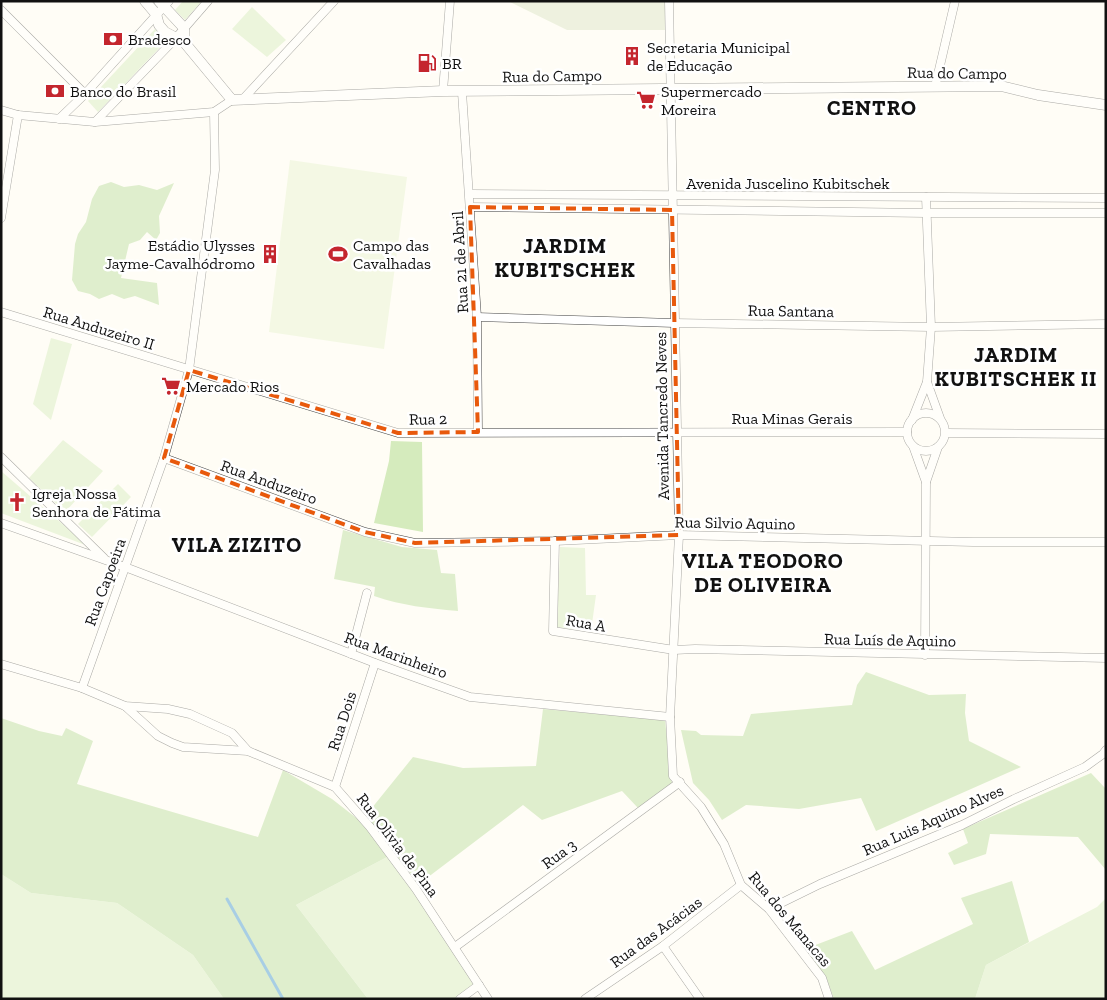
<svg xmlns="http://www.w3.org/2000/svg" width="1107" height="1000" font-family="'Zilla Slab',serif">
  <rect width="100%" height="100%" fill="#fffdf5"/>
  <g fill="#d5ebbd">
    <polygon points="183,1 202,1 185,20 175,10"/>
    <polygon points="252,7 286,40 267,57 232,29"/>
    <polygon points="155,29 167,40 98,112 88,101"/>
    <polygon points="51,338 72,344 51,420 33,404"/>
    <polygon points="63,440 103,471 65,512 29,478"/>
    <polygon points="391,441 422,442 423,532 374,523 389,461"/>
    <polygon points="1,471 88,546 1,513"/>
    <polygon points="118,484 131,497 92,537 78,524"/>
    <polygon points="560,547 585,548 586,595 596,595 591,631 557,627"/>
    <polygon points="389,856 391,856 476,986 458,999 368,999 296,905"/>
    <polygon points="1,874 31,893 117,903 193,955 224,999 1,999"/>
    <polygon points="1106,898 1106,999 975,999 986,965 1097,907"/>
  </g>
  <g fill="#b9dc9c">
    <polygon points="111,182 124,187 139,185 157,190 174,183 159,216 160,233 156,240 147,232 140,240 129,244 121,278 157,283 159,305 135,296 124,299 112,294 99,299 90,294 78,291 72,280 75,244 78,234 86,222 92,199 99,186"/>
    <path d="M343,530L402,547L437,550L441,573L455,574L458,611C426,608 404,606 374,596L375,587L334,579Z"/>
    <polygon points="866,672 929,695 966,694 965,713 969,741 1021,767 876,831 861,798 799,809 746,805 722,820 709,800 693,783 681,730 696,731 701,735 743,736 751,714 852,705 857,685"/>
    <polygon points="543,709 665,720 672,784 638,808 622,791 542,820 523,805 419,884 375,829 367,814 413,757 463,768 536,766"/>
    <polygon points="1,718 39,731 62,736 66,728 93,741 77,784 258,837 283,770 332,799 368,827 389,856 296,905 368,999 224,999 193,955 117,903 31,893 1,874"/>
    <polygon points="1091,773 1106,789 1106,870 1078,837 990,834 986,854 954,865 948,853 968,843 963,829"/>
    <polygon points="1012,881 1029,942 986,965 975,999 834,999 826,977 805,949 852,931 875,970 973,924 961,898"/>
  </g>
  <polygon fill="#d9e3c4" points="508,1 666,1 667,30 567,30"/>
  <polygon fill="#e6f2cf" points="290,160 407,177 384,349 269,332"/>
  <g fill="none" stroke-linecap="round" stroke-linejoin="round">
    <polyline stroke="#3f96cf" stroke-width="3" points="227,899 283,999"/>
    <g stroke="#444" stroke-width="9">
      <g id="minor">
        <polyline points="669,1 679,535 670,717 673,776 701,807 724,844 741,885 769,909 822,978 829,999"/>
        <polyline points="1,10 85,94"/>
        <polyline points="935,87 955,1"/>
        <polyline points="443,91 450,1"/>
        <polyline points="462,92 477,317 478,432"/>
        <polyline points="244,98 334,1"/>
        <polyline points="1,110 18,115 95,122 214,112 232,100"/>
        <polyline points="59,119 85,94 169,1"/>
        <polyline points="95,122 175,39 208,1"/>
        <polyline points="470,194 1106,198"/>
        <polyline points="470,207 926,213 1106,213"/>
        <polyline points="1,218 18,115"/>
        <polyline points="1,312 398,433 907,432"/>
        <polyline points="477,317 674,323 931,327 1106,324"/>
        <polyline points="927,382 940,418"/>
        <circle cx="926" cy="432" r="19"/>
        <polyline points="912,420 927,382 931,327 926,197"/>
        <polyline points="946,433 1106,434"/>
        <polyline points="913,446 926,482 925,655"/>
        <polyline points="1,457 104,558"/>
        <polyline points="164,458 365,532 415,543 555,541 679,535 973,542 1106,542"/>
        <polyline points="926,482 938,447"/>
        <polyline points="1,523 125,567 375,663 470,697 670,717"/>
        <polyline points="555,541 553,631 674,650 695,649 1106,658"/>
        <polyline points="351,654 367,593"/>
        <polyline points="1,664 82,688 125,706 168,709 190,714 232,733 248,751"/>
        <polyline points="82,688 164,458 189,370 215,170 214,112"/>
        <polyline points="125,706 158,736 172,743 183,747 248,751 335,787 370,827 416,889 488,999"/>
        <polyline points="335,787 375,663"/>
        <polyline points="769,909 820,884 962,825 1014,799 1085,767 1103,754 1106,750"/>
        <polyline points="663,946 700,999"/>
        <polyline points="455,947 680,782"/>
        <polyline points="460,999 479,985"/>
        <polyline points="585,999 663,946 741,885"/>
      </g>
    </g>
    <g stroke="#444" stroke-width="11">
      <g id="tertiary">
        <polyline points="145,1 156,14 159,25 165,32 184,42 232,100 443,91 1001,86 1038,95 1106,105"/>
        <polyline points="159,1 184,28 184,42"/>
      </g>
    </g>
    <use href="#minor" stroke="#fff" stroke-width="8"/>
    <use href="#tertiary" stroke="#fff" stroke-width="10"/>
  </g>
  <path d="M0 0H1107V1000H0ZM470,207L672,210L679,535L415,543L365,532L164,458L189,370L398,433L478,432Z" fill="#fffdf5" fill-opacity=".55" fill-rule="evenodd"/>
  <path fill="none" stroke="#e8590c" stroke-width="4" stroke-dasharray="10 6" stroke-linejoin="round" d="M470,207L672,210L679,535L415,543L365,532L164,458L189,370L398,433L478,432Z"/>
  <defs>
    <g id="bank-bare" transform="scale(1.5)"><path d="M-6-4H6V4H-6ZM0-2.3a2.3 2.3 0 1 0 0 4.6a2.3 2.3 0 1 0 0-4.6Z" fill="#c4262e" stroke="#fff" stroke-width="2.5" paint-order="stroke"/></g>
    <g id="building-bare" transform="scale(1.5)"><path d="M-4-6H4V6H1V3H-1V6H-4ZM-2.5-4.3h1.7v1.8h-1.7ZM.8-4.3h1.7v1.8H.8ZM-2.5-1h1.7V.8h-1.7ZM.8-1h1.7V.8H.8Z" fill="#c4262e" stroke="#fff" stroke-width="2.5" paint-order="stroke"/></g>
    <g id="fuel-bare" transform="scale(1.5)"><path d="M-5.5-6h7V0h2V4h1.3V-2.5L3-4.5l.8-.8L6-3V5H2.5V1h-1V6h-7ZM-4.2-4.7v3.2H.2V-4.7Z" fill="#c4262e" stroke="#fff" stroke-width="2.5" paint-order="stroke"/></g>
    <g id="supermarket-bare" transform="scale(1.5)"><path d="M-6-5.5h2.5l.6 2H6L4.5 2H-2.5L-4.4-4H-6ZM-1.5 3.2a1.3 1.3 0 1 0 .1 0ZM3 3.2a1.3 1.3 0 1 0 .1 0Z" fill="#c4262e" stroke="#fff" stroke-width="2.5" paint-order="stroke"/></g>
    <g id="stadium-bare" transform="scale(1.5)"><path d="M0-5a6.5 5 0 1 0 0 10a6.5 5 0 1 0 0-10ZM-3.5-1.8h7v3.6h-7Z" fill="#c4262e" stroke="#fff" stroke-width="2.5" paint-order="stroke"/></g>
    <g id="church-bare" transform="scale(1.5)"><path d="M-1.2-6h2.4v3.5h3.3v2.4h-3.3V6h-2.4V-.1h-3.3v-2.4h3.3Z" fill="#c4262e" stroke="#fff" stroke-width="2.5" paint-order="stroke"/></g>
  </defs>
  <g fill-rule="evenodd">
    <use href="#bank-bare" x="113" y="39"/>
    <use href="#building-bare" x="632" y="56"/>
    <use href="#fuel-bare" x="427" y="63"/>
    <use href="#bank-bare" x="55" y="91"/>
    <use href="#supermarket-bare" x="646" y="100"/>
    <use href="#building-bare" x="270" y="254"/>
    <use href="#stadium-bare" x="338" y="254"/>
    <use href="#supermarket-bare" x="171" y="386"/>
    <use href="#church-bare" x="17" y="502"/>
  </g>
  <g text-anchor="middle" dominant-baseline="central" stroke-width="5" stroke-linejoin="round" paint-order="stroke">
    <g font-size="16" fill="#111" stroke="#fff" text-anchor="start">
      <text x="128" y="39">Bradesco</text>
      <text x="647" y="47">Secretaria Municipal<tspan x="647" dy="18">de Educação</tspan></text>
      <text x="442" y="63">BR</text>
      <text x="70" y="91">Banco do Brasil</text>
      <text x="661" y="91">Supermercado<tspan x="661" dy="18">Moreira</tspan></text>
      <text x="255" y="245" text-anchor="end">Estádio Ulysses<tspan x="255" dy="18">Jayme-Cavalhódromo</tspan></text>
      <text x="353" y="245">Campo das<tspan x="353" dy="18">Cavalhadas</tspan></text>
      <text x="186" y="386">Mercado Rios</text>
      <text x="32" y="493">Igreja Nossa<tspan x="32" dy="18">Senhora de Fátima</tspan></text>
    </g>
    <g font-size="16" fill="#111" stroke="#fff">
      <text transform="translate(957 73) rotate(1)">Rua do Campo</text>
      <text transform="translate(552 76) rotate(-1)">Rua do Campo</text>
      <text x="788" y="183">Avenida Juscelino Kubitschek</text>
      <text transform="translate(460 262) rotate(-93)">Rua 21 de Abril</text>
      <text transform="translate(791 311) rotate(1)">Rua Santana</text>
      <text transform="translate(99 328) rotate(17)">Rua Anduzeiro II</text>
      <text transform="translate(662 416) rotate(-91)">Avenida Tancredo Neves</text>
      <text x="792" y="418">Rua Minas Gerais</text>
      <text transform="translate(428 419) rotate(-1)">Rua 2</text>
      <text transform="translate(269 482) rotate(20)">Rua Anduzeiro</text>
      <text transform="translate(735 523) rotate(1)">Rua Silvio Aquino</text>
      <text transform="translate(105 582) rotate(-70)">Rua Capoeira</text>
      <text transform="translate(586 623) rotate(10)">Rua A</text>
      <text transform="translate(890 640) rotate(1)">Rua Luís de Aquino</text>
      <text transform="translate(396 655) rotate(20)">Rua Marinheiro</text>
      <text transform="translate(342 721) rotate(-72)">Rua Dois</text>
      <text transform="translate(933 820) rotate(-24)">Rua Luis Aquino Alves</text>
      <text transform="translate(398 845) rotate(53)">Rua Olívia de Pina</text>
      <text transform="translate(559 854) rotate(-36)">Rua 3</text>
      <text transform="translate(790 919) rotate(50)">Rua dos Manacas</text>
      <text transform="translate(656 932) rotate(-36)">Rua das Acácias</text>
    </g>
    <g font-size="21" font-weight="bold" letter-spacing="1" fill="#111" stroke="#fff">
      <text x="872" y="107">CENTRO</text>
      <text x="565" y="245">JARDIM<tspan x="565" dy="24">KUBITSCHEK</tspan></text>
      <text x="1016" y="354">JARDIM<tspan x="1016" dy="24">KUBITSCHEK II</tspan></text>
      <text x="237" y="544">VILA ZIZITO</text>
      <text x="763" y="560">VILA TEODORO<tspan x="763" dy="24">DE OLIVEIRA</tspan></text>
    </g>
  </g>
  <rect width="1107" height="1000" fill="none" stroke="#111111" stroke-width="5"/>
</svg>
